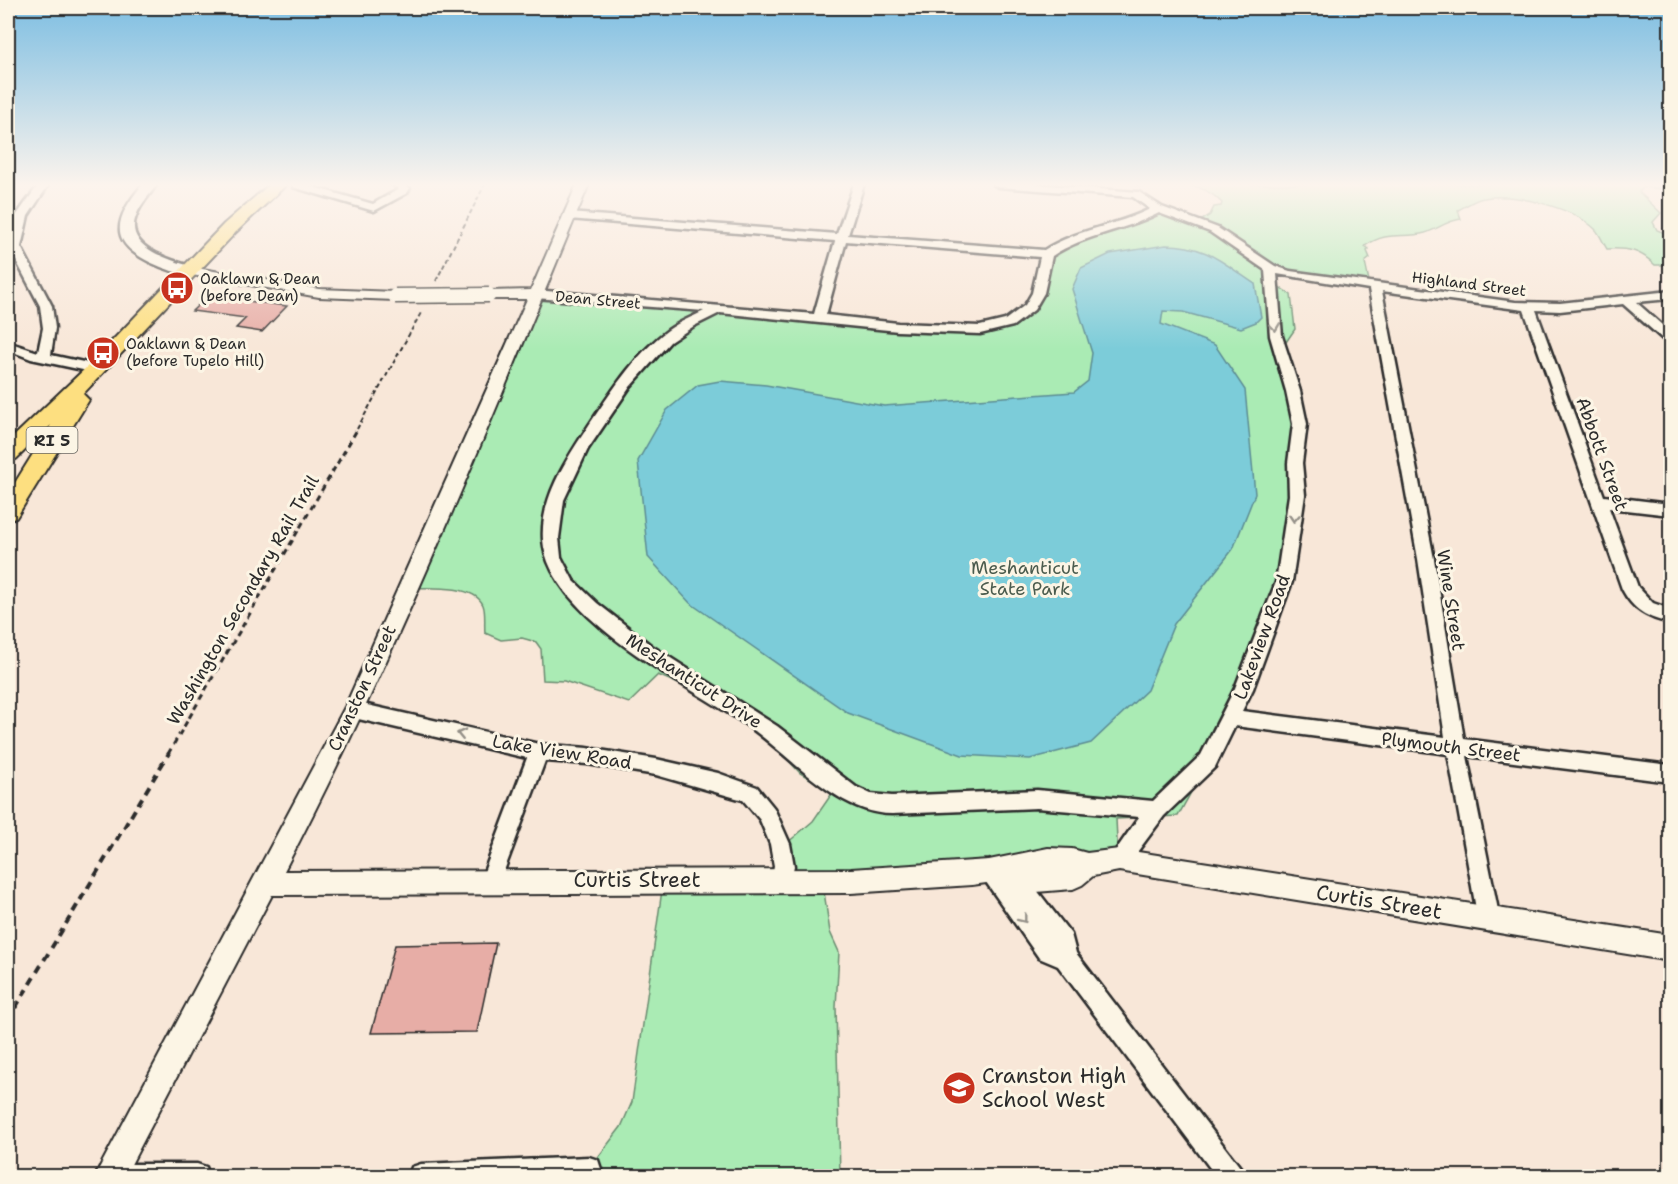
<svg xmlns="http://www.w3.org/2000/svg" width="1678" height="1184" font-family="'Shantell Sans',sans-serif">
  <rect width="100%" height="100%" fill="#f8e7d8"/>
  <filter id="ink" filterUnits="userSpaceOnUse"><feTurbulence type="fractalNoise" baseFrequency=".0167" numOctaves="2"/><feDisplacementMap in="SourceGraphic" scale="12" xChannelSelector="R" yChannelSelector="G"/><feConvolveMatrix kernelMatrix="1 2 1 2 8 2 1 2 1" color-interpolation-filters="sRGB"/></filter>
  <g filter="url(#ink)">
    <path fill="#aaebb4" stroke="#6a8b70" stroke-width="1.5" d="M1134,184H1670V190L1644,187L1639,192L1661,213L1653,222L1657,230L1670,235V260L1666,265H1655C1640,250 1628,248 1607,249C1603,243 1600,234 1595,229C1572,207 1515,193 1484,198C1475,199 1466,206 1458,210L1461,219C1446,221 1438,229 1425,233C1403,239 1388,230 1365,246L1369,249L1367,251L1370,258L1365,262L1370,286L1275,271L1272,282L1291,295L1295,329L1284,345L1300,414L1286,575L1234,714L1178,816L1116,819L1118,860L823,885L830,932L839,952L836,1007L840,1176H601L589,1169L621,1127L632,1102L663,883L781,881L780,849L813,821L833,792L800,773L747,716L736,709L658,675L629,703L564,681L543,680L541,649L536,642L522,638L501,640L485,633C484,624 486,612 483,605C474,584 427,588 408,588L533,298L978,330L1024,314L1049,253L1157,210L1199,222L1210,215L1214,207L1221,206L1222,203C1198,177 1169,184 1136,186Z"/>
    <path fill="#7cccd9" stroke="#5c8c93" stroke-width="1.5" d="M1166,245C1206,245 1223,263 1255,284L1261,317L1256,322L1241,328L1183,312L1163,311L1161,324L1215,345L1245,390L1255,494L1233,549L1174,624L1147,690L1091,743L1030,759L962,755L848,713L690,603L648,557L638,461L667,410L698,385L720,381L766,385L884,406L1074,392L1088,381L1092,353L1072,289L1081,268L1110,254Z"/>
    <g fill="#e7ada6" stroke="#2b2b2b" stroke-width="1.5">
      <polygon points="208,296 287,306 262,332 236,328 246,318 192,311"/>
      <polygon points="496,943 477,1032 371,1033 395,945"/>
    </g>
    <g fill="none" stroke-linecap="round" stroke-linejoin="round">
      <g stroke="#2b2b2b" stroke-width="5">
        <g id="minor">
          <polygon points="39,184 49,184 28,216 21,247 52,306 55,328 51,355 102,366 104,369 102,372 97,373 31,359 8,350 8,342 38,352 43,328 40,306 9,247 16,216"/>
          <polygon points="293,184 303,184 373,204 399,189 391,184 404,184 410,188 407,193 374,211 293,187"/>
          <path d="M854,184H864L848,235L1044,250C1077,229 1116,226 1150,209L1133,197L998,187L993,184H1036L1139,192L1162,207L1218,228L1275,266L1290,271L1515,302L1560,303L1670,291V299L1636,302L1670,332V342L1665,341L1623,304L1560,311L1536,310L1604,496L1670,504V515L1609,508L1638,587L1653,603L1670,609V623C1647,618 1633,610 1622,589L1524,310L1382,291L1434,559L1464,739L1670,765V782L1467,756L1500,920L1496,927L1489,931L1482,927L1478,920L1448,754L1235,726L1215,767L1164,816L1126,867L1119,870L1112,867L1109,860L1139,817L1037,808L892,814C838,814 791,756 748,726C689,685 549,618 543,540C540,499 566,460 587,428C610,394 634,355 668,330C679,322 692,317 704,311L535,298L529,294L535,290L814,314L835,241L569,219L563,216L569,213L837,234ZM1159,213L1210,232L1265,270L1270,336L1286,391L1293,424L1288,463L1289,495L1276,582L1235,688L1201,755L1153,801L1037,790L892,796L871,794L856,787L777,726L652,646L597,603L573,580L561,557L559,538L564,500L588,449L630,387L670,342L694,326L720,313L898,331L980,334L1013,326L1034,310L1044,293L1052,256C1085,234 1124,231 1159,213ZM846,241L1040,257L1032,293L1025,305L1005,320L980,326L898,323L826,315ZM1277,274L1369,289L1418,559L1445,737L1242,711L1253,689L1292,582L1305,495L1302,463L1307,424L1300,391L1282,336Z"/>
          <polygon points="354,702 539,744 587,748 656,759 718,773 757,787 774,808 790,844 794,866 789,887 782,890 775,887 772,880 774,866 770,844 760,820 743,800 656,775 587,764 545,761 498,887 491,890 484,887 481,880 527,758 354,718 348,716 345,710 348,704"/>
          <polygon points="1008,859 1015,862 1071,934 1076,953 1240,1167 1243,1176 1216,1176 1058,966 1039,958 979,872 982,865 989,862 998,868 1001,862"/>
          <polygon points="589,1157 598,1160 601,1169 598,1176 409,1176 412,1167 421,1164"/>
          <polygon points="109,1164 197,1164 206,1167 209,1176 97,1176 100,1167"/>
        </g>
      </g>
      <g stroke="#2b2b2b" stroke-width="4">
        <g id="tertiary">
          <path d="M577,184H589C493,415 400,649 284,871L851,869L989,860L1048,848L1072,849L1087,853L1119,849L1670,935V961L1119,871L1093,876L1082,885L1073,889L1036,892L1008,880L972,885L851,893L272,895L125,1176H95L345,707L527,299H489L482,295L489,291L531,290Z"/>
          <polygon points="191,267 319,289 395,292 402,296 395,300 319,297 186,274 184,271"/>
        </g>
      </g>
      <g stroke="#2b2b2b" stroke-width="5">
        <path id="secondary" d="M143,184H157C150,195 141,203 136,216C123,249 174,261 197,268L199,271L197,274C186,277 172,271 161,267C109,246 110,223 143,184Z"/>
      </g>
      <g stroke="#2b2b2b" stroke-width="4">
        <polygon id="primary" points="270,184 287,184 236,232 83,394 89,400 16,518 8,520 8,494 51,425 16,459 8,462 8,442 90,364 224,224"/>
      </g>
      <g stroke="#2b2b2b" stroke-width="2" stroke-dasharray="4.5 3" stroke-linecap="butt">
        <polyline points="436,281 485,184"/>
        <polyline points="357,429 422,311"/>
      </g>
      <polyline stroke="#2b2b2b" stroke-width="3" stroke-dasharray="6 4.5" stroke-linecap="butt" points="168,754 358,428"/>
      <polyline stroke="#2b2b2b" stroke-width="4" stroke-dasharray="8 6" stroke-linecap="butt" points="8,1020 169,753"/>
      <use href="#minor" fill="#fcf5e5" fill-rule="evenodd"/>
      <use href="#tertiary" fill="#fcf5e5" fill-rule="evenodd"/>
      <use href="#secondary" fill="#fcf5e5" fill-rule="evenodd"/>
      <use href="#primary" fill="#fddf80" fill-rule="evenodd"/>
      <g stroke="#2b2b2b" stroke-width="17" stroke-linecap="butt">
        <polyline id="tertiary-bridge" points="395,296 489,295"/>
      </g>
      <use href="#tertiary-bridge" stroke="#fcf5e5" stroke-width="14"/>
    </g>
    <defs><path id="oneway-chevron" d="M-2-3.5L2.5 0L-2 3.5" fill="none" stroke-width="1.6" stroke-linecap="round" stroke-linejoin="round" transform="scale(1.5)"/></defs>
    <g stroke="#949088">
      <use href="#oneway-chevron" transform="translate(1275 327) rotate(83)"/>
      <use href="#oneway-chevron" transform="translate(1294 518) rotate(94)"/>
      <use href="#oneway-chevron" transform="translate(461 734) rotate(-167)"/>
      <use href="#oneway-chevron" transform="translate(1023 919) rotate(52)"/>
    </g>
  </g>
  <linearGradient id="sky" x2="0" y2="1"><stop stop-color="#7dbee2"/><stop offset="0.53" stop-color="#fcf4ed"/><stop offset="1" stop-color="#fcf4ed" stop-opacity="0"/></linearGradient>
  <rect width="1678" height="349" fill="url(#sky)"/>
  <defs>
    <g id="bus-disc" transform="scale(1.725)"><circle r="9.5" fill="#c8321e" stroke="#fcf5e5"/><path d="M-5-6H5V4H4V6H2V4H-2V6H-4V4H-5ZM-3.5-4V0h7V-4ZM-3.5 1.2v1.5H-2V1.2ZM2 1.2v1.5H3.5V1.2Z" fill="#fff"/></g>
    <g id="school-disc" transform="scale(1.725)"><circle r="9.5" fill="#c8321e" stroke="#fcf5e5"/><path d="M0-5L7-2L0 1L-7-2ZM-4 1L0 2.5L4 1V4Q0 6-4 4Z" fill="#fff"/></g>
  </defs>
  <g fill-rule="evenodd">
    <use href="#bus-disc" x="177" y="288"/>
    <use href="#bus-disc" x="103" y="353"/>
    <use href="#school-disc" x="959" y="1088"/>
  </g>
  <g text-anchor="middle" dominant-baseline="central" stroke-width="6" stroke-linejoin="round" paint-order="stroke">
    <g font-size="15" fill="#2b2b2b" stroke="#fcf5e5" text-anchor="start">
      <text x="200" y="279">Oaklawn &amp; Dean<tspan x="200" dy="17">(before Dean)</tspan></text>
      <text x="126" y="344">Oaklawn &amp; Dean<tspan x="126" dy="17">(before Tupelo Hill)</tspan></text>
    </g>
    <g font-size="15" fill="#2b2b2b" stroke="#fcf5e5">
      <text transform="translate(1469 284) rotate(7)">Highland Street</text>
      <text transform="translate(598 300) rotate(5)">Dean Street</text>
    </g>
    <rect fill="#fcf5e5" stroke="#6a6863" stroke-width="1.5" x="26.5" y="427" width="51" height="26" rx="4.5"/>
    <g font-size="16" font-weight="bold" fill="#2b2b2b">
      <text x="52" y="440">RI 5</text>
    </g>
    <g font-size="18" fill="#2b2b2b" stroke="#fcf5e5">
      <text transform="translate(1602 454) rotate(70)">Abbott Street</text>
      <text transform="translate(243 600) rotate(-60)">Washington Secondary Rail Trail</text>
      <text transform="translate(1451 600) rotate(81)">Wine Street</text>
      <text transform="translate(1262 637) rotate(-70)">Lakeview Road</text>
      <text transform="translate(694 681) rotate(33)">Meshanticut Drive</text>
      <text transform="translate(362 688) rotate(-65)">Cranston Street</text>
      <text transform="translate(1451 747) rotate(7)">Plymouth Street</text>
      <text transform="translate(562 752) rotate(9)">Lake View Road</text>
    </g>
    <g font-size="18" fill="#4b5b4d" stroke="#fcf5e5">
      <text x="1025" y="568">Meshanticut<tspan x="1025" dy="21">State Park</tspan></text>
    </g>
    <g font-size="21" fill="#2b2b2b" stroke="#fcf5e5">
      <text x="637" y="880">Curtis Street</text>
      <text transform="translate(1379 902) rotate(9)">Curtis Street</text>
    </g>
    <g font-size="21" fill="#2b2b2b" stroke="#fcf5e5" text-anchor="start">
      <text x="982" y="1076">Cranston High<tspan x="982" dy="24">School West</tspan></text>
    </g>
  </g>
  <rect width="1678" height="1184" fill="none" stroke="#fcf5e5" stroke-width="30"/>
  <rect x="15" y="15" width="1648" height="1154" fill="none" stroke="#2b2b2b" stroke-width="2" filter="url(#ink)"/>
</svg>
